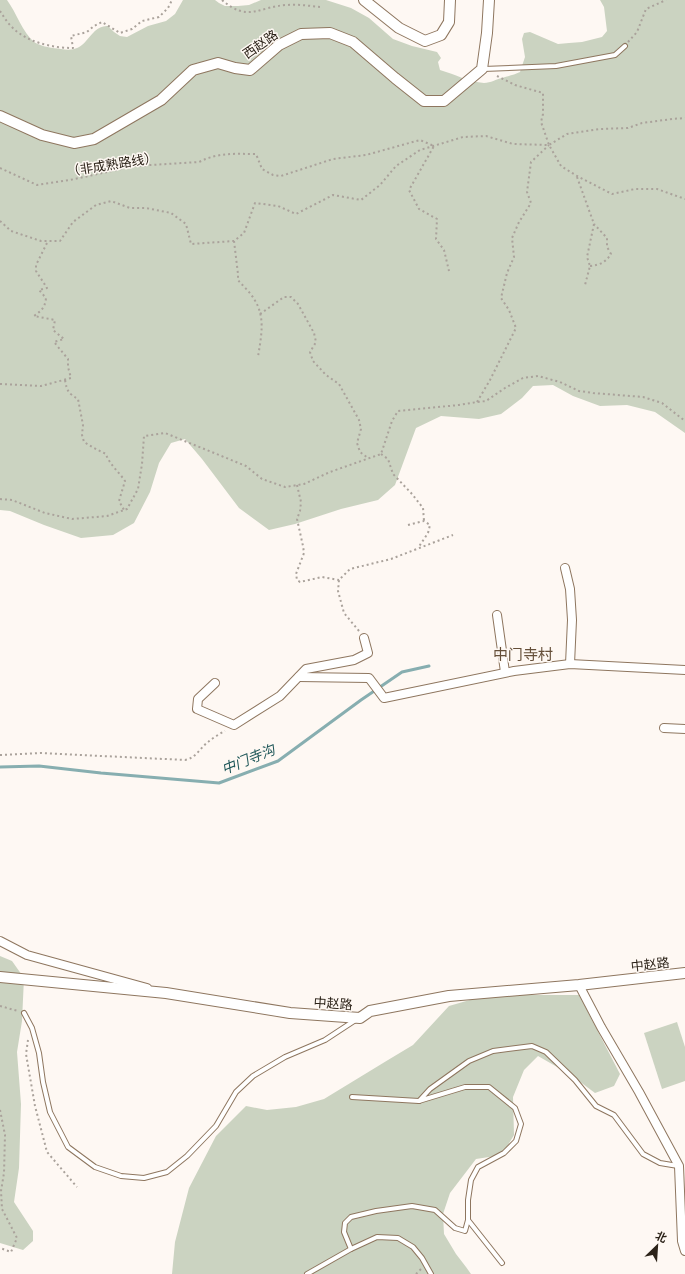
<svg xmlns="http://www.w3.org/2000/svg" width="685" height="1274" font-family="'Noto Sans','Noto Sans SC',sans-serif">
  <rect width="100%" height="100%" fill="#fef8f3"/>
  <g fill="#cbd3c1">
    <path d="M0,0H7C16,12 23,33 34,42C42,47 53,48 61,49C72,51 79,49 86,41C92,34 98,25 108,26L114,32L120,36L127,37L148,26L166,21L175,14L183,0H215L219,3L225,6H238L249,5L261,0H326L351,8L369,18L393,39L412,46L437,52L441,58L438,62L440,70C454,74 469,82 484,83C491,83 496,79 502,78C508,76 514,75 520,72L525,57L522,39L524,33L530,32L558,44L569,43L582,42L602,37L607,31L604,7L600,0H685V433L655,412L627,405L600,406L573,396L553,385L533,386L522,398L501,414L479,419L441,416L416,428L395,485L378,500L341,509L295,524L269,530L239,508L202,459L185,439L171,443L159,463L150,492L134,523L113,535L81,538L44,525L10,511L0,510Z"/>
    <polygon points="0,956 12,961 24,978 22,1021 17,1052 21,1104 19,1168 14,1202 33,1231 33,1241 23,1250 0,1243"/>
    <polygon points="487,995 579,995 620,1074 614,1086 595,1093 571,1075 538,1056 524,1070 513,1097 514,1135 502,1155 476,1159 450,1193 443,1214 444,1234 456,1254 466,1267 471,1274 172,1274 175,1242 189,1188 216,1136 246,1106 267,1110 296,1107 324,1099 388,1060 413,1045 449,1006"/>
    <polygon points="677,1022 685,1047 685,1081 662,1089 644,1033"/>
  </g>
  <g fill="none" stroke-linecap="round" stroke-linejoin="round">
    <polyline stroke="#87aeb0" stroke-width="3" points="0,767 39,766 101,773 219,783 278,761 361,700 402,672 429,666"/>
    <g stroke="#8e765f" stroke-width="6">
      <g id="service">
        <polyline points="483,69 556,66 615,55 625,46"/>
        <polyline points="24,1013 32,1028 39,1053 43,1082 50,1112 68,1147 95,1167 121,1176 144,1178 167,1172 187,1156 216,1126 236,1092 253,1076 285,1057 325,1040 357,1019"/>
        <polyline points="352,1097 419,1101"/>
        <polyline points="351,1249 344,1232 345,1223 351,1217 376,1211 412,1206 435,1210 455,1228 465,1231 468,1220"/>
        <polyline points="502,1263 468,1220 468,1200 471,1180 478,1167 504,1153 516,1141 521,1124 515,1108 489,1087 465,1087 419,1101 430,1089 469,1061 493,1051 532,1046 546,1052 575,1080 596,1106 614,1115 643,1154 660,1163 678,1166"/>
        <polyline points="307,1274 351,1249 377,1237 398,1238 413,1247 422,1258 431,1274"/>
      </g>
    </g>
    <g stroke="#8e765f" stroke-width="10">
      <g id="minor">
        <polyline points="565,568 570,589 572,620 570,664"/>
        <polyline points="497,615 505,672"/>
        <polyline points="299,677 369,678 384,698 514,671 570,664 685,670"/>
        <polyline points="215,683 198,699 197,709 234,725 280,696 306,669 354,660 368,653 364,638"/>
        <polyline points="664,728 685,729"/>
        <polyline points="0,941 27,955 147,988"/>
        <polyline points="579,985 601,1027 639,1092 679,1166 682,1241 685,1251"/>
      </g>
    </g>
    <g stroke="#8e765f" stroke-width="12">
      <g id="tertiary">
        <polyline points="364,0 399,28 425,41 441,35 449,22 450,0"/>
        <polyline points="0,116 42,135 74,143 94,139 161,100 193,70 218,63 235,68 250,70 279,45 301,34 330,33 353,42 395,78 424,101 444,101 482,69 487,33 489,0"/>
        <polyline points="0,977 166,993 290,1013 360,1018 370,1011 449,996 579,985 685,973"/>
      </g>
    </g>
    <g stroke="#aaa29b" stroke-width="2" stroke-dasharray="2 3" stroke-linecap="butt">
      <path d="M222,0C248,23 260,6 287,5C298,4 310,6 321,7"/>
      <path d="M0,11C4,17 8,24 14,29C29,43 54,48 73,48L71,36L87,32L94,26L102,22L120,33L132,29L142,21L159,17L168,8L172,0"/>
      <polyline points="628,42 637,32 646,9 666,0"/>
      <polyline points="497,76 515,85 543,93 543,114 541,122 549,145 561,166 577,176 612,194 635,189 657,189 685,199"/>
      <path d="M0,168L37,185L70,180L135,166L199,162C219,152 235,154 256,154L262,169L273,175L281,176L333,159L366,155L420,140L434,146L409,190L419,209L437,219L436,239L444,250L449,271"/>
      <polyline points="577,177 594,224 587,257 590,266 585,285"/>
      <polyline points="0,221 11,231 41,241 60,241 73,222 96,205 111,201 130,208 146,208 171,213 186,224 191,244 234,241 244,233 255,203 278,206 296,214 333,195 361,200 380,185 396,166 420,150 463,137 486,136 513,144 549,145 567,134 600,129 628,128 642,123 672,119 685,118"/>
      <path d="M234,241L238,274V280C243,286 250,292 254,299C266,317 261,337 258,357"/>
      <path d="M590,266C600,265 606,262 611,254L607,247V238L594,224"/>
      <polyline points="260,314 284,297 291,297 298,304 314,333 316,342 310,352 313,361 326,375 339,384 359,420 361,429 357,443 360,452 368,458"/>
      <path d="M65,380C67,391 68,393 78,399L83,425L82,435L84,442L94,448L106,454C109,464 119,472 125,481L119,501L124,510"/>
      <path d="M0,384L41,386L71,378L68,367V359L54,342L64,339L53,330L55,320L34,316C41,311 45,308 46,298L39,290L47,288L36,271V265L48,241"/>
      <polyline points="477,402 490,380 516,328 509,310 501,298 507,273 514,257 512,238 519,222 531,203 527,192 531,162 549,145"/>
      <polyline points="381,454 388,459 393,474 412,494 423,508 424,521"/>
      <polyline points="297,485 301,502 300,511 297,519 303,546 304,553 296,574 297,580 300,582 322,577 339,580"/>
      <polyline points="0,499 12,500 45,513 72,519 107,516 127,509 138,489 142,464 144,436 165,433 246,466 262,479 285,487 304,484 330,472 381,454 392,421 398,411 459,405 477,402 486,401 505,388 523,378 538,376 560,382 579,391 593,393 643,397 662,403 685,421"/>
      <polyline points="408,525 424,521 430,525 428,533 418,548"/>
      <polyline points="359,631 344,613 338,591 339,580 350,569 391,559 453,535"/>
      <path d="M0,755L40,753L185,760C196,758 200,748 208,742C213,738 219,734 225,731"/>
      <polyline points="0,1006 18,1011"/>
      <polyline points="28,1040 26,1054 35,1106 47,1152 77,1187"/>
      <polyline points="0,1110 5,1135 4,1173 1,1191 2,1209 17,1238 11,1252 0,1248"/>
      <polyline points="416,1274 421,1269"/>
    </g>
    <use href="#service" stroke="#fff" stroke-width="4"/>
    <use href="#minor" stroke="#fff" stroke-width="8"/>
    <use href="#tertiary" stroke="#fff" stroke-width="10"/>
  </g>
  <g text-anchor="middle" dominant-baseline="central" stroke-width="3" stroke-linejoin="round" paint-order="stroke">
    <g font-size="13" fill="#2c2319" stroke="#fef8f3">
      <text transform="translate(260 44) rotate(-35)">西赵路</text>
      <text transform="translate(112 164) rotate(-9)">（非成熟路线）</text>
      <text transform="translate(650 964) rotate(-6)">中赵路</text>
      <text transform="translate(333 1003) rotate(4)">中赵路</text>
    </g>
    <g font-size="14" font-style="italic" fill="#1c5557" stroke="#fef8f3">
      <text transform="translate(248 759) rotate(-22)">中门寺沟</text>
    </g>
    <g font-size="15" fill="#654f39" stroke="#fef8f3">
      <text x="523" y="654">中门寺村</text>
    </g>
  </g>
  <g transform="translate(657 1246) rotate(25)" stroke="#fef8f3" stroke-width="3" paint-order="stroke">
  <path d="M0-3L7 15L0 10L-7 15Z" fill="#2c2319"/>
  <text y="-6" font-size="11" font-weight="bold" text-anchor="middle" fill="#2c2319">北</text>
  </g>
</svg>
